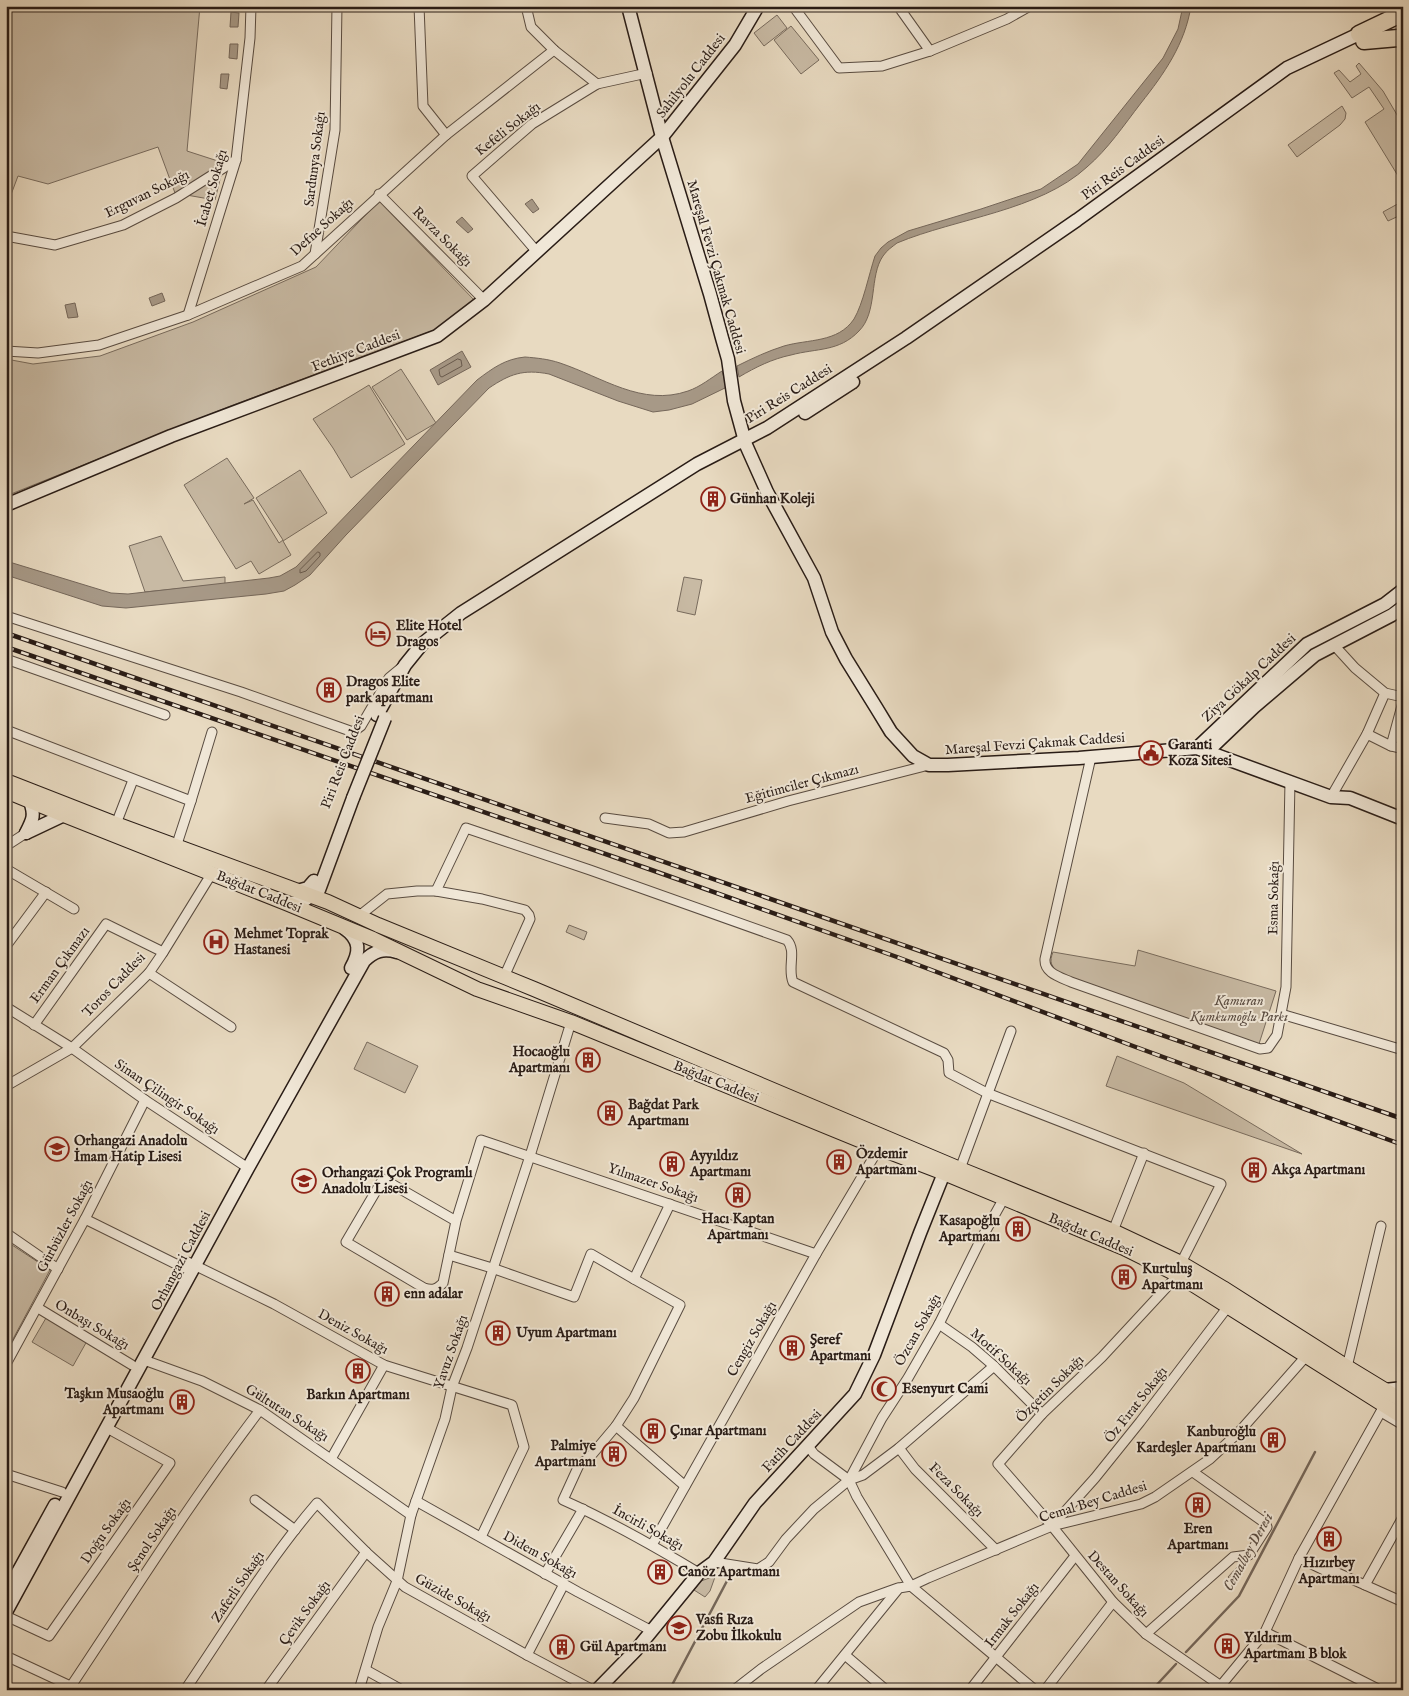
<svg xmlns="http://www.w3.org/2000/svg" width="1409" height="1696" font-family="'IM FELL English',serif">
  <rect width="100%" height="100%" fill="#e8dac1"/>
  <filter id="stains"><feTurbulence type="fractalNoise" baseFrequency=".004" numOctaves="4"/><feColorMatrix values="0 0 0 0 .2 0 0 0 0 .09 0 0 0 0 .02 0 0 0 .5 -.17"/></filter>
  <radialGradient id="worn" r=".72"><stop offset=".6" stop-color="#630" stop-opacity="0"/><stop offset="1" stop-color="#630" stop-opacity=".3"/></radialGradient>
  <g fill="#c8baa4" stroke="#786b5d">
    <polygon points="6,6 200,6 187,151 224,163 215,200 175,193 158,147 48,184 18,176 6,208"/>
    <polygon points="777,15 787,28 764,46 754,33"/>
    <polygon points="791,26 819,60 801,74 774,40"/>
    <polygon points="1359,63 1383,91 1403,125 1403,184 1365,122 1384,109 1369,87 1352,98 1334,73 1339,70 1350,82 1361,74 1356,66"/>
    <polygon points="1342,106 1346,113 1345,119 1340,125 1297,157 1288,145"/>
    <polygon points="379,201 475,301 437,329 228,407 6,496 6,359 33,364 100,356 193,322 316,267"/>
    <polygon points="1403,201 1403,214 1388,221 1383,212"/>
    <polygon points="401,369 436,423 407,440 372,387"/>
    <polygon points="369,385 405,444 351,478 333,448 313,419"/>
    <polygon points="227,458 254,498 244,504 253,500 279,543 283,540 256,498 300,470 327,513 283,541 291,555 259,574 251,561 236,569 184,485"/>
    <polygon points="161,536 183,581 225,577 225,584 145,592 129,546"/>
    <polygon points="684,577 702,580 695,615 677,611"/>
    <polygon points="569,925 587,932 584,940 566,932"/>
    <path d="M1138,950L1276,991L1258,1047L1059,974C1051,966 1049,962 1053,952L1135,966Z"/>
    <polygon points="367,1042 418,1066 405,1093 354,1069"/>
    <polygon points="1117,1056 1184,1083 1302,1154 1106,1086"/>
    <polygon points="6,1241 50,1270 6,1352"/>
    <polygon points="46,1318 87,1341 73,1366 32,1342"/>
    <polygon points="1237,1567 1243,1573 1235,1583 1228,1577"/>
    <polygon points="712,1577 715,1577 710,1591 705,1597 694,1590 701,1581"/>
  </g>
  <g fill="#a79987" stroke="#75675a">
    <path d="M1183,6H1191C1185,44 1164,74 1141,103C1124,125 1108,149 1087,167C1039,211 957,218 897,243C892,247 887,250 883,256C869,276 878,312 859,331C839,352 817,348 791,355C772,359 756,367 739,377L737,366C753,358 768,351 784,346C808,339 838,343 854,319C863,304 869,274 875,256L881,248L888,242L908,231L981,209L1041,189L1078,164L1163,58L1178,29Z"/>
    <polygon points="231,12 239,13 238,27 230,27"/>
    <polygon points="230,44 238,44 237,59 229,58"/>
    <polygon points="221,74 229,74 227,89 220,88"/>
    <polygon points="532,199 539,209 533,213 525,204"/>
    <polygon points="462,217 473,229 468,233 456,222"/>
    <polygon points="162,293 165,301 152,306 149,298"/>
    <polygon points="75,303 78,317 68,318 65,305"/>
    <polygon points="462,351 471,367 438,385 430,370"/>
    <path d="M525,357C537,358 548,359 560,363C602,377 642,407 688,391C700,387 711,378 722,371L727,387L692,404L669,410L653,412L618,401L549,374C523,369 510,374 489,388L346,535L310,575L295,585L284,591L266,594L126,608L102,606L6,575V561L111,593L128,594L269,578L280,576L296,567L477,380C493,368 505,359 525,357Z"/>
  </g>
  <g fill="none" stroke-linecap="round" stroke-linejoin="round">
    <g stroke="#685a4e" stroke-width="1">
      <polygon points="458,359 461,360 462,366 442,377 440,376 439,370"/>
      <polygon points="318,552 320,553 320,556 306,571 300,573 300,570"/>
    </g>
    <g stroke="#75675a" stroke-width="2.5">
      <polyline points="1186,1652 1239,1596 1315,1452"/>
      <polyline points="667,1690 671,1687 728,1579"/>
      <polyline points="1152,1690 1176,1664"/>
    </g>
    <g stroke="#594c41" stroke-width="11">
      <g id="street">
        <polyline points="419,6 423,106 446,135"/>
        <polyline points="526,6 531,27 554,50 597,84"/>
        <polyline points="793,6 839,68 882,66 930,51 1007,19 1030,6"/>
        <polyline points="898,6 930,51"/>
        <polyline points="379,194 484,300"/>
        <polyline points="6,236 55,245 123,225 176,198 236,160"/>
        <polyline points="537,252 472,176 532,124 597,84 647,73"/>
        <polyline points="315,254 335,130 337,6"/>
        <polyline points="188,315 236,160 250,38 251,6"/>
        <polyline points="6,351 38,353 99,345 188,315 302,266 446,135 554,50"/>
        <polyline points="6,616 241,692 353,732 361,726 389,678 401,668"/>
        <polyline points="1334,645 1355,668 1385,693 1403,697"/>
        <polyline points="6,659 165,715"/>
        <polyline points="6,730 191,801 176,847"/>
        <polyline points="1367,734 1385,693"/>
        <polyline points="1391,746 1403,749"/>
        <path d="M1091,757L1045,959C1044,973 1060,977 1071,982L1260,1049L1268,1048L1277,1035L1286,987L1290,781"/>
        <polyline points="1331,797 1367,734 1391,746 1403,702"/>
        <polyline points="191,801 212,732"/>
        <polyline points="605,818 649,824 669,833 684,832 788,801 929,765"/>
        <polyline points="116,824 133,780"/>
        <polyline points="6,846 26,833"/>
        <polyline points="6,869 74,909"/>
        <path d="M436,891L466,828L590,870L787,940C797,951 787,968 793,982L944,1053L948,1060L949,1073L987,1093L1221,1184L1181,1263"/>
        <polyline points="359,916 387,894 417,891 436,891 482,899 525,910 529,915 530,919 504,977"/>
        <polyline points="6,946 46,892"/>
        <polyline points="149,973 231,1027"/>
        <polyline points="6,1007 72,1048 145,1100 248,1168"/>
        <polyline points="1281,1014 1403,1050"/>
        <polyline points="34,1025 106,924 163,952"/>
        <polyline points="6,1086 72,1048 140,982 149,973 162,954 212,873"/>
        <polyline points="960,1169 1011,1031"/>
        <polyline points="85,1219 184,1268"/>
        <path d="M456,1221L383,1179L346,1242L424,1288C433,1291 437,1289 443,1283L456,1221L481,1140L816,1254"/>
        <polyline points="1113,1231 1144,1153"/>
        <polyline points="6,1233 58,1269"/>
        <polyline points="449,1255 492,1268 574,1297 591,1254 634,1279 670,1204"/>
        <polyline points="188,1262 274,1304 384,1365 512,1405 524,1447 481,1537"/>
        <polyline points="1178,1275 1102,1357 1042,1414 998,1464 1052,1526 1113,1602 1146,1634 1221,1686"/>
        <polyline points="634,1279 680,1305 634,1398 616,1426 685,1486"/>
        <polyline points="38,1308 132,1365"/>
        <polyline points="939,1324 972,1347 994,1366 1042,1414"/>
        <polyline points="144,1360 202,1381 260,1410 411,1515"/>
        <polyline points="6,1364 85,1219 145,1100"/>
        <polyline points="1347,1367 1381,1226"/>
        <polyline points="1381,1412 1403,1425"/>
        <path d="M616,1426L589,1458L579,1465L563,1500C610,1521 654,1546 699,1573"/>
        <polyline points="808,1446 814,1454 849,1480 857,1497 911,1586 1035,1690"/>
        <polyline points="899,1448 915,1469 996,1550"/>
        <polyline points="331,1459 384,1365"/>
        <polyline points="6,1474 62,1492"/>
        <polyline points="849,1480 863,1475 899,1448 994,1366"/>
        <polyline points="255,1500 295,1530"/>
        <polyline points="416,1501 578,1592 652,1631"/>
        <polyline points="1403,1517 1365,1585 1403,1602"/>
        <polyline points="1052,1526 1095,1478 1140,1422 1230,1304"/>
        <polyline points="652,1545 816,1254 879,1148"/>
        <polyline points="1299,1558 1326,1571 1331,1570 1365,1585"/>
        <polyline points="714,1562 758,1569 769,1562 786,1539 814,1509 849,1480 882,1418 908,1378 939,1324 979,1243 1004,1198"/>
        <polyline points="545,1574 583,1509"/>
        <polyline points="6,1616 49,1636 170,1463 107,1428"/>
        <polyline points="1265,1632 1380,1690"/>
        <polyline points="1146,1634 1233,1557 1249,1555 1267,1527 1265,1523 1193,1472"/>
        <polyline points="527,1655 564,1584"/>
        <polyline points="845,1655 886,1690"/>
        <polyline points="6,1656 79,1690"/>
        <polyline points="366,1670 402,1690"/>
        <path d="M71,1686C133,1593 192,1499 260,1410"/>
        <polyline points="1218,1689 1265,1632 1299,1558 1384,1406"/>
        <path d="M185,1690C228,1627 267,1561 317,1503L366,1552L405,1587L527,1655L593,1690"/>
        <polyline points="266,1690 366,1552"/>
        <polyline points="359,1690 378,1627 397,1581 411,1515 445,1419 452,1387 467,1348 530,1156 571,1022"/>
        <polyline points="734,1690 761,1669 859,1602 898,1588"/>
        <polyline points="816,1690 899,1588 911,1586 928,1578 1052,1526 1141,1504 1155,1497 1210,1459 1239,1432 1308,1354"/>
        <polyline points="970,1690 1075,1556"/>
        <polyline points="1045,1690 1113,1602"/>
      </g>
    </g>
    <g stroke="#291c16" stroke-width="15">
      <g id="secondary">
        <polyline points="628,6 662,137 710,294 722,338 728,359 734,401 746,445 767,492 814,578 832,632 846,659 877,709 891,732 913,756 929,765 948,765 1079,758 1197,748 1331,797 1350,798 1403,819"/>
        <polyline points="805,413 853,382"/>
        <polyline points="6,505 171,436 437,336 484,300 662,137 735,45 758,6"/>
        <polyline points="377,715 405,665 422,644 461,613 697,464 767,428 906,338 1077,220 1287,68 1359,34"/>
        <polyline points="1197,748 1307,644 1385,604 1403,590"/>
        <polyline points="1208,751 1254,707 1315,655 1392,615 1403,607"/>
        <polyline points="26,833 64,815"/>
        <path d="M26,833C33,819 35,816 30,801"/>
        <polyline points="297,891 308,888 314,881"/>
        <polyline points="286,903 302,902 319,890 353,798"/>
        <path d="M344,928C361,940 360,952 351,968"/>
        <polyline points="1385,1390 1403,1388"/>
        <polyline points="6,1594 55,1505"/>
        <path d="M6,1612L248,1168L364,961C374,951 383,948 397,952"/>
        <polyline points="597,1690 636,1650 699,1573 714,1562 755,1503 855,1394 874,1355 920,1233 944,1173"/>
      </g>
    </g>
    <g stroke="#291c16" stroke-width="16">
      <g id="primary">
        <polyline points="6,781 116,824 328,902 378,925 534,989 960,1169 1113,1231 1181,1263 1223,1288 1347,1367 1403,1401"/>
        <polyline points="6,791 64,815 286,903 373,939 477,989 571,1022 879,1148 944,1173 1124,1248 1178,1275 1403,1417"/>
      </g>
    </g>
    <g stroke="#291c16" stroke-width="19">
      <g id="highway">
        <polyline points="1359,34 1403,13"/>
        <polyline points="1364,41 1398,38 1403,39"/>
      </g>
    </g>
    <use href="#street" stroke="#f0e7d7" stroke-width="9"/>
    <use href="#secondary" stroke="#f0e7d7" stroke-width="12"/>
    <use href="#primary" stroke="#e8dac1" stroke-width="14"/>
    <use href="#highway" stroke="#e8dac1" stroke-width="16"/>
    <g stroke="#291c16" stroke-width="4.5">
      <g id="rail">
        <polyline points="6,633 1403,1119"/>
        <polyline points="6,647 646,868 897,957 1133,1046 1403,1145"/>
      </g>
    </g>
    <use href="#rail" stroke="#f0e7d7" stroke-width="2.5" stroke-dasharray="8" stroke-linecap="butt"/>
    <g stroke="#291c16" stroke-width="15" stroke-linecap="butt">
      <polyline id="secondary-bridge" points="353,798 385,718"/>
    </g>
    <use href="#secondary-bridge" stroke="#f0e7d7" stroke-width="12"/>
  </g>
  <defs>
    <g id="building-ring" transform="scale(1.25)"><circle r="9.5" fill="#f0e7d7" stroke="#8f2418" stroke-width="1.5"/><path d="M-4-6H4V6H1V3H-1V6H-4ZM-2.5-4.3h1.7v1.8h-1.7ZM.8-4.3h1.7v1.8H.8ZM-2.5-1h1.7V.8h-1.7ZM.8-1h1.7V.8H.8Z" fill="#8f2418"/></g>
    <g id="hotel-ring" transform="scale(1.25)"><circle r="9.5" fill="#f0e7d7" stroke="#8f2418" stroke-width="1.5"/><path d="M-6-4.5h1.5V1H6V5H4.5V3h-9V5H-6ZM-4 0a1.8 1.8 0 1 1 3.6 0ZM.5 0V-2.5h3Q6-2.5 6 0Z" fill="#8f2418"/></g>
    <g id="civic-ring" transform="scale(1.25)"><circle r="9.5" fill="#f0e7d7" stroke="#8f2418" stroke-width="1.5"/><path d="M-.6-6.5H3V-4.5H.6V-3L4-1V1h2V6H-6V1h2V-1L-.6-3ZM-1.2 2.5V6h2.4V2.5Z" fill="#8f2418"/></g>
    <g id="hospital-ring" transform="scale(1.25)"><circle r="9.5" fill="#f0e7d7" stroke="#8f2418" stroke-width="1.5"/><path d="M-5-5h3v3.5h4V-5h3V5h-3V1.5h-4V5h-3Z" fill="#8f2418"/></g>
    <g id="school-ring" transform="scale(1.25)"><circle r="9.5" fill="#f0e7d7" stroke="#8f2418" stroke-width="1.5"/><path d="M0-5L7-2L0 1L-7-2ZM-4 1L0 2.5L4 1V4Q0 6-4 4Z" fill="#8f2418"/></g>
    <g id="mosque-ring" transform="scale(1.25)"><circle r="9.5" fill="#f0e7d7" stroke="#8f2418" stroke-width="1.5"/><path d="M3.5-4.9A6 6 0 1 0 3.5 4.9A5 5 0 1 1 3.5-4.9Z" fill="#8f2418"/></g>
  </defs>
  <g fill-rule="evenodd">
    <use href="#building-ring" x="713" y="499"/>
    <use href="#hotel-ring" x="378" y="634"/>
    <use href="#building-ring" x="329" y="690"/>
    <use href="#civic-ring" x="1151" y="753"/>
    <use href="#hospital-ring" x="216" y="942"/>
    <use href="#building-ring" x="588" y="1060"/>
    <use href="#building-ring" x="610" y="1113"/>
    <use href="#school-ring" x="57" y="1149"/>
    <use href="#building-ring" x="839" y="1162"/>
    <use href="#building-ring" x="672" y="1164"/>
    <use href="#building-ring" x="1254" y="1170"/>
    <use href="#school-ring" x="304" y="1181"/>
    <use href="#building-ring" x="738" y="1195"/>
    <use href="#building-ring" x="1018" y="1229"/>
    <use href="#building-ring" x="1124" y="1277"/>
    <use href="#building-ring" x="387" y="1294"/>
    <use href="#building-ring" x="498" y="1333"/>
    <use href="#building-ring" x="792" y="1348"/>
    <use href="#building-ring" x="358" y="1371"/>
    <use href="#mosque-ring" x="884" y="1389"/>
    <use href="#building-ring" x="182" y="1402"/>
    <use href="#building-ring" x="653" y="1431"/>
    <use href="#building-ring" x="1273" y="1440"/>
    <use href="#building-ring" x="614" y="1454"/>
    <use href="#building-ring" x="1198" y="1505"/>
    <use href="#building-ring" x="1329" y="1539"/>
    <use href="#building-ring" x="660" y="1572"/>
    <use href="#school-ring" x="679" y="1628"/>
    <use href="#building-ring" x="1227" y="1646"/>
    <use href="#building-ring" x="562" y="1647"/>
  </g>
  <g text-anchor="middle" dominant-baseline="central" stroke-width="4" stroke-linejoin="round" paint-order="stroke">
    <g font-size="14" fill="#291c16" stroke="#f0e7d7">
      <text transform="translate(691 76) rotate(-52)">Sahilyolu Caddesi</text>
      <text transform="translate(508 129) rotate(-38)">Kefeli Sokağı</text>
      <text transform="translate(315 159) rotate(-83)">Sardunya Sokağı</text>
      <text transform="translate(1123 168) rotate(-36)">Piri Reis Caddesi</text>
      <text transform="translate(212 188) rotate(-74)">İcabet Sokağı</text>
      <text transform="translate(147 194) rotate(-26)">Erguvan Sokağı</text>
      <text transform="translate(322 227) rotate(-42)">Defne Sokağı</text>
      <text transform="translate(442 237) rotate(45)">Ravza Sokağı</text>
      <text transform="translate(716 267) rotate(74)">Mareşal Fevzi Çakmak Caddesi</text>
      <text transform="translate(356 351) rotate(-21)">Fethiye Caddesi</text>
      <text transform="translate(789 394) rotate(-32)">Piri Reis Caddesi</text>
      <text transform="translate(1249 678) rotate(-43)">Ziya Gökalp Caddesi</text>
      <text transform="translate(1035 744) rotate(-4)">Mareşal Fevzi Çakmak Caddesi</text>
      <text transform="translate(343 762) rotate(-69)">Piri Reis Caddesi</text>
      <text transform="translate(802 784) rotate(-15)">Eğitimciler Çıkmazı</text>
      <text transform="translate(259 892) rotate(22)">Bağdat Caddesi</text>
      <text transform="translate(1274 898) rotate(-89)">Esma Sokağı</text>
      <text transform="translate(60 965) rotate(-54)">Erman Çıkmazı</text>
      <text transform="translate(114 985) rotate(-46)">Toros Caddesi</text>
      <text transform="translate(716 1082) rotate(22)">Bağdat Caddesi</text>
      <text transform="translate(167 1097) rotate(34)">Sinan Çilingir Sokağı</text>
      <text transform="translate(653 1183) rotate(19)">Yılmazer Sokağı</text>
      <text transform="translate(65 1226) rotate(-62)">Gürbüzler Sokağı</text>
      <text transform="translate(1091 1235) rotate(23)">Bağdat Caddesi</text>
      <text transform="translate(181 1261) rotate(-62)">Orhangazi Caddesi</text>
      <text transform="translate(92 1325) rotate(31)">Onbaşı Sokağı</text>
      <text transform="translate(918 1330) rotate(-61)">Özcan Sokağı</text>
      <text transform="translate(353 1332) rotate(29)">Deniz Sokağı</text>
      <text transform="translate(752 1339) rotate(-60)">Cengiz Sokağı</text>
      <text transform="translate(451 1352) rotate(-71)">Yavuz Sokağı</text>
      <text transform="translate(1001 1357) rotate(42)">Motif Sokağı</text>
      <text transform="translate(1050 1389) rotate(-45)">Özçetin Sokağı</text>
      <text transform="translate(1136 1405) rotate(-52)">Öz Fırat Sokağı</text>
      <text transform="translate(287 1413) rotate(32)">Gültutan Sokağı</text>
      <text transform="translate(792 1441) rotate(-47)">Fatih Caddesi</text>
      <text transform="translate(956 1490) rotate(45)">Feza Sokağı</text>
      <text transform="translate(1093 1502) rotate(-17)">Cemal Bey Caddesi</text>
      <text transform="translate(648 1528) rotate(29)">İncirli Sokağı</text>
      <text transform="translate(106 1531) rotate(-55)">Doğu Sokağı</text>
      <text transform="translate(152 1539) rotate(-56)">Şenol Sokağı</text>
      <text transform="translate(540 1555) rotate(29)">Didem Sokağı</text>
      <text transform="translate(1118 1584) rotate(48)">Destan Sokağı</text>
      <text transform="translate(238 1587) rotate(-56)">Zaferli Sokağı</text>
      <text transform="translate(453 1598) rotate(29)">Güzide Sokağı</text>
      <text transform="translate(305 1613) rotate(-54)">Çevik Sokağı</text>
      <text transform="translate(1012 1615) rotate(-52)">Irmak Sokağı</text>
    </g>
    <g font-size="14" font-weight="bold" fill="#291c16" stroke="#f0e7d7" text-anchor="start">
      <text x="730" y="499">Günhan Koleji</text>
      <text x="396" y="626">Elite Hotel<tspan x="396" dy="16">Dragos</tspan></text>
      <text x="346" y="682">Dragos Elite<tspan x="346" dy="16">park apartmanı</tspan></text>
      <text x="1168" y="745">Garanti<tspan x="1168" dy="16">Koza Sitesi</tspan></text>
      <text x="234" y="934">Mehmet Toprak<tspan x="234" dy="16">Hastanesi</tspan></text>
      <text x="570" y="1052" text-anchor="end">Hocaoğlu<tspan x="570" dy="16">Apartmanı</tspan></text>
      <text x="628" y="1105">Bağdat Park<tspan x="628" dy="16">Apartmanı</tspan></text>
      <text x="74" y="1141">Orhangazi Anadolu<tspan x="74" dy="16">İmam Hatip Lisesi</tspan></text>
      <text x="856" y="1154">Özdemir<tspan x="856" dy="16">Apartmanı</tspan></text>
      <text x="690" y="1156">Ayyıldız<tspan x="690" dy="16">Apartmanı</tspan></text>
      <text x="1272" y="1170">Akça Apartmanı</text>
      <text x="322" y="1173">Orhangazi Çok Programlı<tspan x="322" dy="16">Anadolu Lisesi</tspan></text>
      <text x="738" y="1219" text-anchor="middle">Hacı Kaptan<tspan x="738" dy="16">Apartmanı</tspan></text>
      <text x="1000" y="1221" text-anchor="end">Kasapoğlu<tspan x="1000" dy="16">Apartmanı</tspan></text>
      <text x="1142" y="1269">Kurtuluş<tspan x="1142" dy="16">Apartmanı</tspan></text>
      <text x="404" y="1294">enn adalar</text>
      <text x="516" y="1333">Uyum Apartmanı</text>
      <text x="810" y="1340">Şeref<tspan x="810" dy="16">Apartmanı</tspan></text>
      <text x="902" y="1389">Esenyurt Cami</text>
      <text x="164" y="1394" text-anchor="end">Taşkın Musaoğlu<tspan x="164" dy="16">Apartmanı</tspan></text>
      <text x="358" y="1395" text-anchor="middle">Barkın Apartmanı</text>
      <text x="670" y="1431">Çınar Apartmanı</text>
      <text x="1256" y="1432" text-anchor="end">Kanburoğlu<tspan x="1256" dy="16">Kardeşler Apartmanı</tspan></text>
      <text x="596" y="1446" text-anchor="end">Palmiye<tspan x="596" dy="16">Apartmanı</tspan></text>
      <text x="1198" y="1529" text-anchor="middle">Eren<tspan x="1198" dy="16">Apartmanı</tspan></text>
      <text x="1329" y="1563" text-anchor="middle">Hızırbey<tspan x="1329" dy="16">Apartmanı</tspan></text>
      <text x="678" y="1572">Canöz Apartmanı</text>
      <text x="696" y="1620">Vasfi Rıza<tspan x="696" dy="16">Zobu İlkokulu</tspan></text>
      <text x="1244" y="1638">Yıldırım<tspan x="1244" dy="16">Apartmanı B blok</tspan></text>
      <text x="580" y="1647">Gül Apartmanı</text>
    </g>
    <g font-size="14" font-style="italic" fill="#594b41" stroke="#f0e7d7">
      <text x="1239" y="1001">Kamuran<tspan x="1239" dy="16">Kumkumoğlu Parkı</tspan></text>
    </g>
    <g font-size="15" font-style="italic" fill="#5b4e43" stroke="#f0e7d7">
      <text transform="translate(1248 1552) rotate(-61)">Cemalbey Deresi</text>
    </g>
  </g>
  <rect width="1409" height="1696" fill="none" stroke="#e8dac1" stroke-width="25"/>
  <rect x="8" y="8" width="1394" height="1681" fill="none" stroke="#291c16" stroke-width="2.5"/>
  <rect x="12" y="12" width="1384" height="1671" fill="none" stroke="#291c16"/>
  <rect width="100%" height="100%" filter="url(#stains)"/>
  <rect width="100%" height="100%" fill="url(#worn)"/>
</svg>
